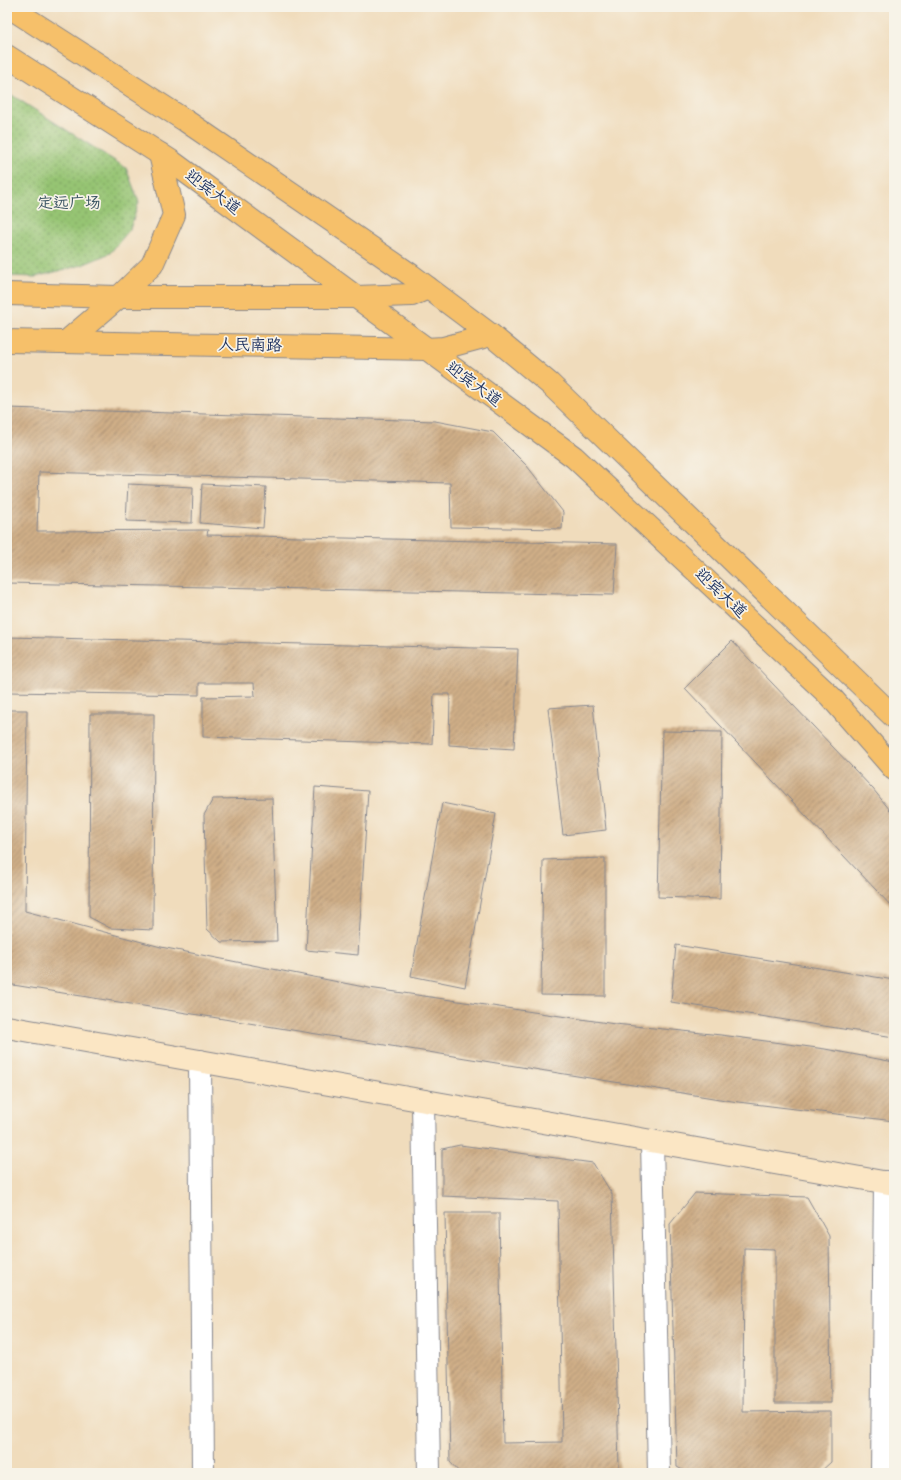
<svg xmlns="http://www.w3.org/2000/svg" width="901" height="1480" font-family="Caveat,'LXGW WenKai TC',sans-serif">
  <defs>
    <pattern id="grass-dots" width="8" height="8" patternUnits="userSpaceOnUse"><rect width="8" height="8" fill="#96c473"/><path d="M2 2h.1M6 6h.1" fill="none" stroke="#7aa062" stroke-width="1.8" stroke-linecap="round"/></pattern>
    <pattern id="building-hatch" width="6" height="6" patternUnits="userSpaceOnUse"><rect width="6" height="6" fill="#cfae87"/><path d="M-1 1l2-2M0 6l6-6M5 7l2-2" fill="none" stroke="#a78e72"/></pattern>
  </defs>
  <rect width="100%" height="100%" fill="#f7f3e8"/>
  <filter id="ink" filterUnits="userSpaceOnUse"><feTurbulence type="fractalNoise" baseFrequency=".025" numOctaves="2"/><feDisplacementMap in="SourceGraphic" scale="8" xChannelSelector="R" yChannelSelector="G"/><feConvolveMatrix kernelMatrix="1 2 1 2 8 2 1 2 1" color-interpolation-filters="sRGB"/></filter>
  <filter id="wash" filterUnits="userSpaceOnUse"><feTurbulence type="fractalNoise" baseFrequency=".012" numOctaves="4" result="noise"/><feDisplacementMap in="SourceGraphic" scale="16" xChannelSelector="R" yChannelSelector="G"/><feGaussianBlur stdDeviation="0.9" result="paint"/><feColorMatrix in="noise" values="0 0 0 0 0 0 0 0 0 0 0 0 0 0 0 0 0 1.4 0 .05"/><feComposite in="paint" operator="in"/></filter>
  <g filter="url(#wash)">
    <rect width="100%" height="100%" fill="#f0dcbc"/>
    <polygon fill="url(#grass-dots)" stroke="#587a68" points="7,92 126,168 139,202 130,229 110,253 82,265 35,277 7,276"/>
    <g id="blocks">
      <g fill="url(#building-hatch)">
        <polygon points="7,408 435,421 493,432 527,466 563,512 562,529 451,527 450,483 39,472 37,531 208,530 207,535 617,544 614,595 7,583"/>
        <polygon points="128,484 193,487 192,523 126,521"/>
        <polygon points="202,484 266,487 263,528 200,523"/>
        <polygon points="7,637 518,649 514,749 449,745 450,694 434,694 432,744 203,737 203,697 255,696 254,683 199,683 199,695 7,692"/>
        <polygon points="732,641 873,789 894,815 894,909 685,688"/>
        <polygon points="593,705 606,830 563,835 548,708"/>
        <polygon points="7,710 27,710 25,911 161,947 369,988 615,1024 721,1035 825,1049 894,1062 894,1121 738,1102 7,984"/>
        <polygon points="90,714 154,714 153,930 110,928 89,917"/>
        <polygon points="662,731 722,732 720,899 658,897"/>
        <polygon points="315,787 368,791 358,955 306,950"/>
        <polygon points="272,798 277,941 221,942 207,929 204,815 213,799"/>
        <polygon points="442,803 496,814 465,987 411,976"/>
        <polygon points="605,858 605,996 541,995 543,860"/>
        <polygon points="676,945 894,980 894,1037 671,1002"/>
        <polygon points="460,1145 593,1163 612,1194 619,1468 615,1473 460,1473 450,1462 445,1213 499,1213 503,1443 562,1442 558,1201 442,1196 442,1149"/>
        <polygon points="695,1193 807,1197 829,1236 831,1403 775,1403 775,1249 744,1248 743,1412 831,1411 831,1462 819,1473 688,1473 677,1467 670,1224"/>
      </g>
    </g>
  </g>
  <g filter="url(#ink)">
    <use href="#blocks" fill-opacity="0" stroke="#86868d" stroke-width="1"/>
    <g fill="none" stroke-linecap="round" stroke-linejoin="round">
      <g stroke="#86868d" stroke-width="24">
        <g id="street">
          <polyline points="200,1061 203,1473"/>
          <polyline points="423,1101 429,1473"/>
          <polyline points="652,1141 659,1473"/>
          <polyline points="882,1473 885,1182"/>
        </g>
      </g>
      <g stroke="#86868d" stroke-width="24">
        <polyline id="secondary" points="7,1027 894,1184"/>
      </g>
      <g stroke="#86868d" stroke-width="24">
        <g id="primary">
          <polyline points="9,7 186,121 411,275 491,335 550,384 894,717"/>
          <polyline points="7,56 171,161 574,457 830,696 894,769"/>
          <polyline points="7,294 119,297 356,297 412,295 428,288"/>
          <polyline points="7,341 426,349 443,348 491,335"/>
          <polyline points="66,342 119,297 152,265 174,215 160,154"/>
        </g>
      </g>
      <use href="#street" stroke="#fff" stroke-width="22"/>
      <use href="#secondary" stroke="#fbe6c4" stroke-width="22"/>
      <use href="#primary" stroke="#f6c06b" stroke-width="22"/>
    </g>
  </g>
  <g text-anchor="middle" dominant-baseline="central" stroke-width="3.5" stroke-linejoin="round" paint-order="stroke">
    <g font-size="16" fill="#1b2f5e" stroke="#f7f3e8">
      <text transform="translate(213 192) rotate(36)">迎宾大道</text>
      <text transform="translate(250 345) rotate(1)">人民南路</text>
      <text transform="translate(474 384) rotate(36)">迎宾大道</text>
      <text transform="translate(721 593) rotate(43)">迎宾大道</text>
    </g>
    <g font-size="16" fill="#3a5463" stroke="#f7f3e8">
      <text x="69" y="203">定远广场</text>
    </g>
  </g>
  <rect width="901" height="1480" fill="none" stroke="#f7f3e8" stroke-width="24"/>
</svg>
